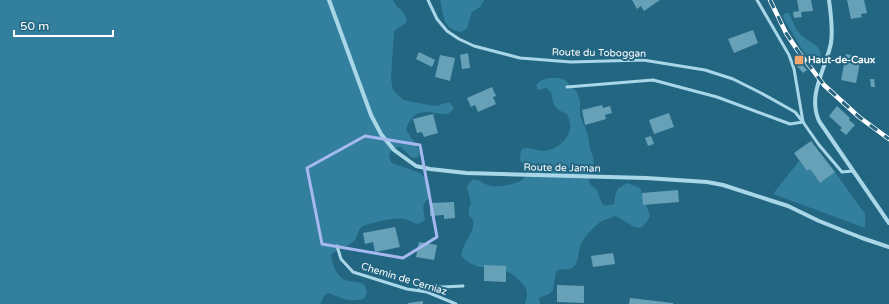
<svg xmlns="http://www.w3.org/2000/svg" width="889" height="304" font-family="'Varela Round',sans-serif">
  <rect width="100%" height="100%" fill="#226682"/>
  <g fill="#32809e">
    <path d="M0,0H393C397,10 405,9 407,22L394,31L391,79L393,90L403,100L434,106C441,106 444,102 450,103L454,108C445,126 418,95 406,129C410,138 417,144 420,153L418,157L412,158L401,147H398L390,152L389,156C390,158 390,160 391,162C394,165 399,165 403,167C419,172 431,175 431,195C421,205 423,207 425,220C415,228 414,221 405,219C391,217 377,223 364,225C356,230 359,236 354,241C347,248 337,248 331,255C332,265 337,278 348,281C353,282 358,281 364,284L367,291L365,298C350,304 343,298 328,293L324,296L320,304H0Z"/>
    <path d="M440,0H484L480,7L472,12L467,28L462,32C442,30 444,15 440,0Z"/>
    <polygon points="785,13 789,13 796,29 802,36 818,47 821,53 820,57 816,60 810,58 803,51 784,19 783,16"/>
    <path d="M549,78H559L565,80L577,92L580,101V115L588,135L590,149L593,157L594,164L589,181L590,184L597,190L602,204L606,206L614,204C617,191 614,190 627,183L640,188L650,216C639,240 629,220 615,216C611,218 607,219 604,220C595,225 586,235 582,242C577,250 580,263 572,268C569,270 564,270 560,269L556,271L553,290L549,294L539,298L540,304H525L527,296L526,288C522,283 516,276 510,273C493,264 474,273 461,255C463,242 475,233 473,220C467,215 468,210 471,204L467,186L472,180C480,179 483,184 490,186C497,188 520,184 524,178C526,176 526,174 527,172C523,161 517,163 522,149C529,146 535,150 543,151C554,151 568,141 570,129C571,124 569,119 567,114C553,108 554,106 551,92L546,88L538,90L536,85L540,81Z"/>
    <polygon points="799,161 807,171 810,169 820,183 835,172 865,214 865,228 773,194"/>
  </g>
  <g fill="#67a1b8">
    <polygon points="632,0 660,0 644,11 641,6 637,9"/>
    <polygon points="797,0 811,0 813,11 801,12 802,17 794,18 793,12 799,11"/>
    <polygon points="847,0 864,0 867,13 861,14 862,17 851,19"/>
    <polygon points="753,30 758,43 734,53 728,39"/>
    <polygon points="419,52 435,60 432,67 416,59"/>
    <polygon points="468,53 470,68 462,69 460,55"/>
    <polygon points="846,54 861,57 856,83 841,80"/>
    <polygon points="440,55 455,58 450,81 435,77"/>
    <polygon points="801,63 807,70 803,73 797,66"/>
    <polygon points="870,79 874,79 875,87 871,87"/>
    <polygon points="492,87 496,96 493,97 496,104 478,112 475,105 471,107 467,98"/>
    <polygon points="602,105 603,108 610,106 612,113 605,115 606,119 585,125 582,110"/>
    <polygon points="837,106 850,118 849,120 855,125 846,135 840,130 842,128 829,116"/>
    <polygon points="669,113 674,127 654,134 649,120"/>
    <polygon points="433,114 438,133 424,137 422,132 417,133 413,119"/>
    <polygon points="651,136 654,144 648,146 645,138"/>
    <polygon points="811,141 835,172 820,183 810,169 807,171 794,153"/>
    <polygon points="678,190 679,202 643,205 642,193"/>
    <polygon points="454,202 455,218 444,219 444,215 430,216 430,203"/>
    <polygon points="395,227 400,247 375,252 373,242 365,244 363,233"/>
    <polygon points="419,242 437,245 434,260 416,257"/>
    <polygon points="613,253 615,264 593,267 591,256"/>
    <polygon points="484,265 506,266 506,282 484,281"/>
    <polygon points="557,285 584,286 584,303 557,302"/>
    <polygon points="630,298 673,303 673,304 629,304"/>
    <polygon points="423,301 423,304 408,304 408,303"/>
  </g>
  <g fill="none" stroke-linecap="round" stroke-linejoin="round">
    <g stroke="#a9d7e8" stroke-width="3">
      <polyline points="428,0 437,19 447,31 459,39 474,46 520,58 571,62 643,60 705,70 733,79 761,93 795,112 803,122"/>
      <polyline points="757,0 789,55 794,69 803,122 819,145 842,172 853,171"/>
      <polyline points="567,87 653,80 717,97 790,124 803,122"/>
      <polyline points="337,246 341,259 353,272 407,289 427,292 456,304"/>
      <polyline points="419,290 420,288 463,286"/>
    </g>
    <g stroke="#a9d7e8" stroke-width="4">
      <polyline points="329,0 371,115 381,134 394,150 416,166 430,169 466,173 646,178 707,182 723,185 788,206 819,221 862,238 889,247"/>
      <path d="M829,0C831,14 833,29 831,43C826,69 807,94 819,121L889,223"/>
    </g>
    <g stroke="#fff" stroke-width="4.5">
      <polyline id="rail" points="770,0 786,33 798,51 824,85 859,117 889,139"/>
    </g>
    <use href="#rail" stroke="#226682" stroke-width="3" stroke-dasharray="9" stroke-linecap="butt"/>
  </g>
  <path fill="none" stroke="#a5b8ef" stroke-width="3" stroke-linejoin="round" d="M365,136L420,145L437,237L403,258L322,244L307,168Z"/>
  <rect fill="#f4a76c" stroke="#226682" stroke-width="1.5" x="794" y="55" width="10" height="10" rx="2"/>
  <g text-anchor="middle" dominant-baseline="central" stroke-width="4" stroke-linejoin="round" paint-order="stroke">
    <g font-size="10" fill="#fff" stroke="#226682">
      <text transform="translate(599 53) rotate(1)">Route du Toboggan</text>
      <text transform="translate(562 168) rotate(1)">Route de Jaman</text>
      <text transform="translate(404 279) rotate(17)">Chemin de Cerniaz</text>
    </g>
    <g font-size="10" font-weight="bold" fill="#fff" stroke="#226682" text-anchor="start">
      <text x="808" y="60">Haut-de-Caux</text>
    </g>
  </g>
  <path d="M14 30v6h99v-6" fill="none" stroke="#ffffff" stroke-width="2"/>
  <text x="20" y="30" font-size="12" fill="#ffffff" stroke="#226682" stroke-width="3" paint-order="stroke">50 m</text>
</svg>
